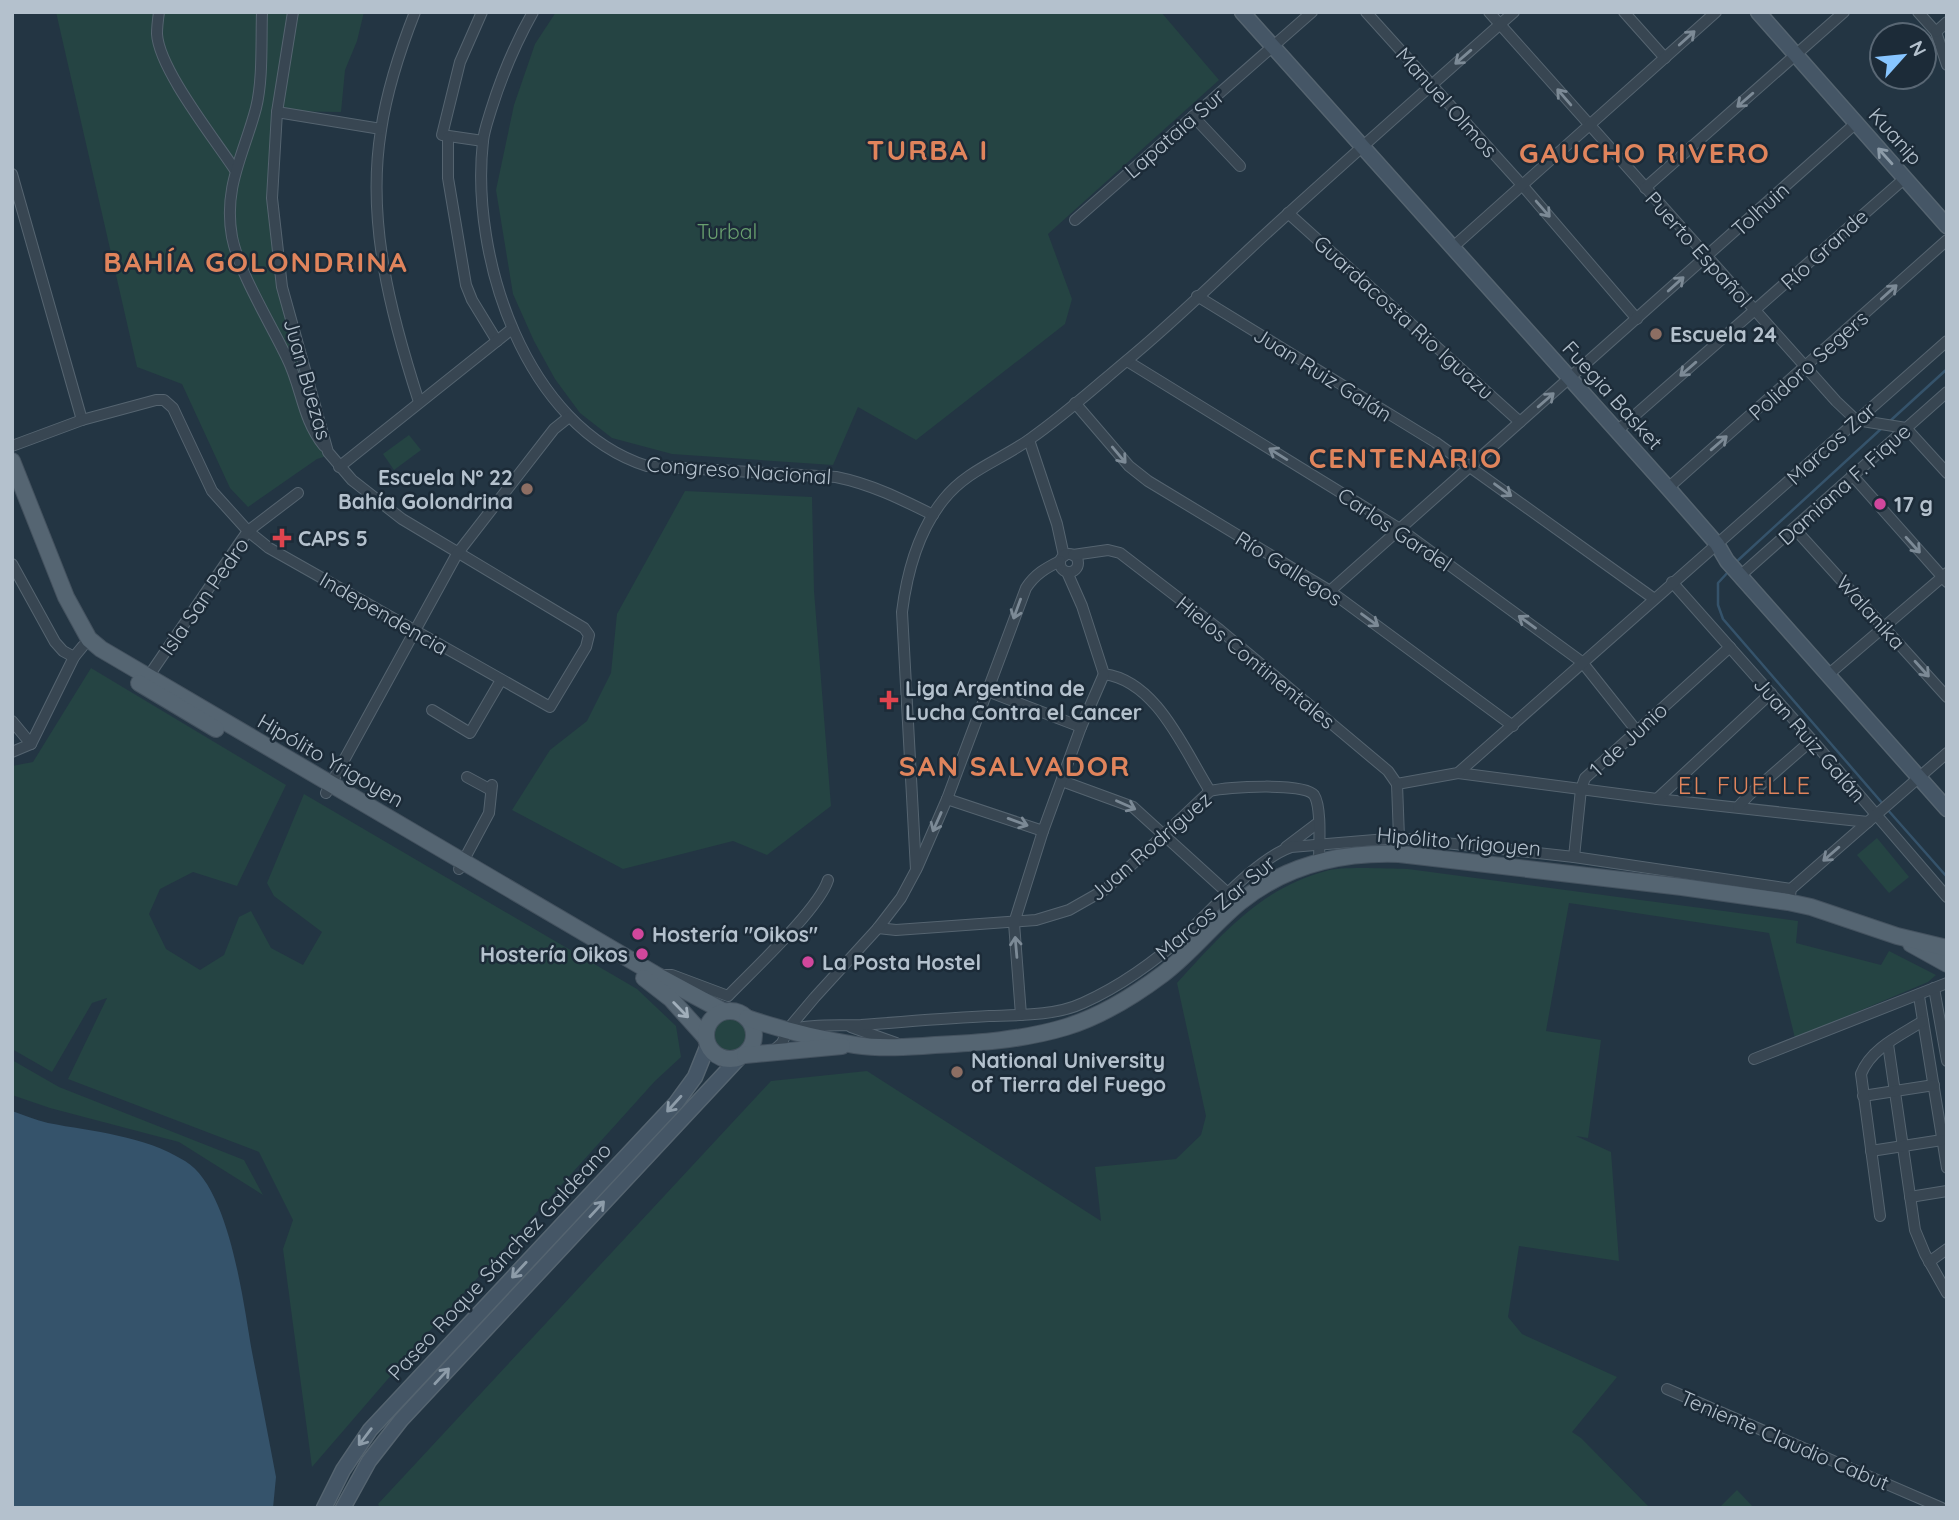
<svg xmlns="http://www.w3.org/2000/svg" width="1959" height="1520" font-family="Quicksand,sans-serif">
  <rect width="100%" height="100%" fill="#233543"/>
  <g fill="#254443">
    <polygon points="56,12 364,12 357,41 345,70 341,112 276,111 271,198 281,287 333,454 317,459 248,507 230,488 182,384 137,367"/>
    <polygon points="556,12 1161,12 1219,80 1048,234 1072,299 1065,324 916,440 858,407 833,465 672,454 612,438 580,413 555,379 534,341 513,294 496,190 514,105 535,44"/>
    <polygon points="409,435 421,450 394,470 383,454"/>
    <polygon points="685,491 812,497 814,591 831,806 767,855 733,841 623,869 512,810 550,750 587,721 611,673 617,614"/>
    <polygon points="91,668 286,785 237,886 193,872 160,889 149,914 166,949 200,970 224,955 239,917 251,911 271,948 303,965 322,932 274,896 267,883 304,794 637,989 676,1026 681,1057 655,1081 425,1336 312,1467 283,1249 293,1220 259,1152 68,1079 107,998 92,1003 52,1072 12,1049 12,766 33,762"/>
    <polygon points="1877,838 1909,877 1889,893 1857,855"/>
    <path d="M1408,869L1798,921L1796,943L1881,965L1889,951L1936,975L1928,982L1795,1038L1769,933L1569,903L1546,1031L1601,1040L1588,1138L1576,1136L1611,1152L1619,1261L1519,1246L1508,1317L1522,1334L1617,1377L1572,1432L1581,1438L1650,1508H380L378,1504L771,1081L867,1071L1101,1221L1095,1167L1176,1159L1201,1135L1206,1116L1177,983C1221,935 1261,888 1326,871C1344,866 1387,869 1408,869Z"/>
    <circle cx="731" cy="1035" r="19"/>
    <polygon points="12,1060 59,1087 244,1160 263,1195 179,1142 50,1108 12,1095"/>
    <polygon points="1737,1490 1754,1508 1719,1508"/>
  </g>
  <path fill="#35536b" d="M12,1111C24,1115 36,1120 48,1123C94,1132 143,1135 185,1161C230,1188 243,1302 252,1352C260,1393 268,1435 276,1477L273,1508H12Z"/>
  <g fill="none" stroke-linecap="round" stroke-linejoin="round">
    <g stroke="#35536b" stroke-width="2.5">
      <polyline points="1890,421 1947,369"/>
      <polyline points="1735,563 1882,428"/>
      <polyline points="1729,571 1718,583 1718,605 1723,619 1883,804"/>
      <polyline points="1887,809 1947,877"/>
    </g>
    <g stroke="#556470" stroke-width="12">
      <g id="minor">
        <path d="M159,12C158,19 157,27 157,34C159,69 214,138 235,170"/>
        <path d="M262,12C261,42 263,80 256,108C244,154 223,187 232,237C239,273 271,324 287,358C302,388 302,419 324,446"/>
        <path d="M415,12C400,50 387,90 381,130C366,222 391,315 419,402"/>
        <polyline points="482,12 460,62 442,135 483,141"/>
        <path d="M533,12C515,44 502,75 491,110C488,120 484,131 483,141C470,257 525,427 647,466L836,477C871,484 901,499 933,515"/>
        <polyline points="1366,12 1522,185 1637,319"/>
        <polyline points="1489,12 1836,401 1856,420 1906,428 1947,473"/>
        <polyline points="1624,12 1665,58"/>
        <polyline points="1918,12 1936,32 1947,65"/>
        <polyline points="1936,32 1947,22"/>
        <polyline points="277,112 381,129"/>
        <polyline points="1193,116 1240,166"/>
        <polyline points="448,137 448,178 466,285 472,300 497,341"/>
        <polyline points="12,174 82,420"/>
        <polyline points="1645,188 1844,12"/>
        <polyline points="1288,213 1520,422"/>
        <polyline points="1075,220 1312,12"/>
        <polyline points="1453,247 1716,12"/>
        <polyline points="1197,296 1435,442 1653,598"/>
        <polyline points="1127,361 1400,529 1582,662 1636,730"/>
        <polyline points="1075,403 1129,466 1148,481 1330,591 1513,726"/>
        <polyline points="1617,431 1905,178"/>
        <polyline points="1029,440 1057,524 1064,556"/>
        <polyline points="12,446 82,420 156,400 164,400 173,408 212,491 248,531 269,548 550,707 586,647 589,635 584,628 402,519 352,480 328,452 282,287 272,198 277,112 293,12"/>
        <polyline points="339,467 512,329"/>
        <polyline points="1852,475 1947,582"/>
        <polyline points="1668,488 1947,240"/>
        <polyline points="1794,528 1947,697"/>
        <circle cx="1069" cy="563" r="9"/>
        <polyline points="1073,555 1108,550 1120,553 1220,630 1388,771 1397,784"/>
        <polyline points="12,564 55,642 63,651 74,657"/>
        <path d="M1067,572L1082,606L1104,674C1157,681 1184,750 1210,791"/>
        <polyline points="1741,575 1947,392"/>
        <polyline points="1672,582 1812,740 1947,897"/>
        <polyline points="1330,591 1856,123"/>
        <polyline points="1829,674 1947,573"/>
        <polyline points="148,677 241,541 248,531 298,493"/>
        <polyline points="987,691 1081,727"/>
        <polyline points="432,710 470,733 501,680"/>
        <polyline points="12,721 31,744"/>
        <polyline points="12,752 31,744 74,657 83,646"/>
        <polyline points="1458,773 1657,799 1868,822"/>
        <polyline points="467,777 491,790"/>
        <polyline points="1062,781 1133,807 1232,897"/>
        <polyline points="1397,784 1458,773 1947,341"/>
        <polyline points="1397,784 1399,838"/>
        <polyline points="326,793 457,554 554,429 569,417"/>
        <polyline points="947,799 1043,831"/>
        <polyline points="1657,799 1771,693"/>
        <polyline points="1738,807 1749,795 1812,740"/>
        <polyline points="1286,847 1319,822"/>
        <polyline points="1574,857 1581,789 1585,778 1730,647"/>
        <path d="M917,868L947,799L1026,588C1035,574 1046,568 1060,561"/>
        <polyline points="459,869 489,813 492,785"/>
        <polyline points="1790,895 1791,889 1947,753"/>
        <path d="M878,928L896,930L1036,920L1069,910L1106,889L1210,791C1227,787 1304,782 1314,795C1322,807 1319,846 1319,861"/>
        <path d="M663,975H672L728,996C752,971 819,909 828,880"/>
        <polyline points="1934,988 1947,1061"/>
        <polyline points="1919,996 1947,1168"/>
        <polyline points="1021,1015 1014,923 1043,831 1081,727 1104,674"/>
        <polyline points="851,1027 896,1043"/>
        <path d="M792,1029C815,1024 837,1026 861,1025C903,1022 946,1018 989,1016C1019,1015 1055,1016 1083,1003C1121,986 1158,959 1189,931C1216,906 1257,859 1291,847L1399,838L1574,857L1791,889"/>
        <polyline points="1888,1044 1915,1230 1925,1254 1947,1293"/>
        <path d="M772,1052L782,1043L788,1029L815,997L878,928L901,898L916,870L902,612C907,572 918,531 944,499C967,470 1001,460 1030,439C1063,416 1094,388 1125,362C1179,318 1229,267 1281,220C1358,150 1436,81 1514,12"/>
        <polyline points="1754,1059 1947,983"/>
        <polyline points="1863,1096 1934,1085"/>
        <polyline points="1871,1151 1942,1140"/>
        <polyline points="1910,1197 1947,1191"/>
        <path d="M1880,1216L1861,1074C1871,1048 1901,1035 1923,1021"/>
        <polyline points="1929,1262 1947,1249"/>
        <polyline points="1667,1389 1942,1508"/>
      </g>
    </g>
    <g stroke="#556470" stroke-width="17">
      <g id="secondary">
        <polyline points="1242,12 1668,488 1717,544 1727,561 1947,809"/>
        <polyline points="1758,12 1947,226"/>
        <polyline points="324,1508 343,1470 370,1430 676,1103 695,1077 708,1045"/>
        <polyline points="343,1508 369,1461 401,1420 738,1059"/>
      </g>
    </g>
    <g stroke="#44525f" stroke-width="18">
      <g id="primary">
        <polyline points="12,461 66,597 89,639 101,649 658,976 723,1011"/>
        <polyline points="139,683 216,729"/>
        <polyline points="1911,944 1947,964"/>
        <polyline points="644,978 671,999 706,1038"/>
        <circle cx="730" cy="1035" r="24"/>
        <path d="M747,1018C782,1030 819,1039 855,1045C881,1049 909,1047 935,1045C978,1043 1023,1040 1066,1027C1099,1017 1135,995 1163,974C1191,953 1213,924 1240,902C1286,865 1342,852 1399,854L1682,887L1788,902L1811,907L1897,936L1947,948"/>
        <polyline points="745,1055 842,1046"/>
      </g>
    </g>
    <use href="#minor" stroke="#384652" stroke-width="10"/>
    <use href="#secondary" stroke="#455666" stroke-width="14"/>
    <use href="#primary" stroke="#556572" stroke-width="16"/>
  </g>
  <defs><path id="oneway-shaft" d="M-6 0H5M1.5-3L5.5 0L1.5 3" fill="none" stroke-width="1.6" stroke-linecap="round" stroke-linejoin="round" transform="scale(1.75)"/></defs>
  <g stroke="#7c8a96">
    <use href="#oneway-shaft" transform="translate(1687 38) rotate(-42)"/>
    <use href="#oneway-shaft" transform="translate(1463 57) rotate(139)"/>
    <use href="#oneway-shaft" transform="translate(1564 97) rotate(-131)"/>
    <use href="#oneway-shaft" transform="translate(1745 100) rotate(139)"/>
    <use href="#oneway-shaft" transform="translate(1543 209) rotate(49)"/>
    <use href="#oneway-shaft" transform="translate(1676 284) rotate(-42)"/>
    <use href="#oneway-shaft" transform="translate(1889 292) rotate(-42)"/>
    <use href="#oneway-shaft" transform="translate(1688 369) rotate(139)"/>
    <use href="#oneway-shaft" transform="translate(1546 400) rotate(-41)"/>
    <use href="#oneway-shaft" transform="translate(1719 443) rotate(-41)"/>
    <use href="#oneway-shaft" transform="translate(1278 454) rotate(-148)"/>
    <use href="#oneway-shaft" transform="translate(1119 455) rotate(50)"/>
    <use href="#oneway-shaft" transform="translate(1503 490) rotate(36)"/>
    <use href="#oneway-shaft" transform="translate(1913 545) rotate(48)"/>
    <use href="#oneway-shaft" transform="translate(1017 609) rotate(110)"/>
    <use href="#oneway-shaft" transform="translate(1370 620) rotate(36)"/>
    <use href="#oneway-shaft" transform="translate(1527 622) rotate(-144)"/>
    <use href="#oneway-shaft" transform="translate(1922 669) rotate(48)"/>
    <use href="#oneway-shaft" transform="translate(1126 805) rotate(24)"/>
    <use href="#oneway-shaft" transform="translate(937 822) rotate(114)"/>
    <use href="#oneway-shaft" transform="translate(1018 822) rotate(20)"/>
    <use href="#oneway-shaft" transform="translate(1831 854) rotate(139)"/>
    <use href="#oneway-shaft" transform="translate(1016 947) rotate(-95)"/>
  </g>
  <g stroke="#8d9ca9">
    <use href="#oneway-shaft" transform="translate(1885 156) rotate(-132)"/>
    <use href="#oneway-shaft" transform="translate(674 1104) rotate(132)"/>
    <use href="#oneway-shaft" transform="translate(597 1209) rotate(-47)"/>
    <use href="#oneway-shaft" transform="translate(519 1270) rotate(133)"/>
    <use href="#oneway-shaft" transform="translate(442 1376) rotate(-47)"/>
    <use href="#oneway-shaft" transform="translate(365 1437) rotate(127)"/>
  </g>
  <use stroke="#a1afbb" href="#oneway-shaft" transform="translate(681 1010) rotate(46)"/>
  <g fill="#8d6e63" stroke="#1c2b38" stroke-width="2.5">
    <circle cx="1656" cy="334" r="7"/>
    <circle cx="527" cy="489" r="7"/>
    <circle cx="957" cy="1072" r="7"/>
  </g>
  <g fill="#d1479c" stroke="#1c2b38" stroke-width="2.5">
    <circle cx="1880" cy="504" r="7"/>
    <circle cx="638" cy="934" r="7"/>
    <circle cx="642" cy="954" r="7"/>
    <circle cx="808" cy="962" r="7"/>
  </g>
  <g fill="#e0444e" stroke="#1c2b38" stroke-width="2.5">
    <path d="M278.5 527.5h7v7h7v7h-7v7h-7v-7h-7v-7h7z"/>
    <path d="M885.5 689.5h7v7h7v7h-7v7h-7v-7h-7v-7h7z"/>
  </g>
  <g text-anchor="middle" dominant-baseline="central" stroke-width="5" stroke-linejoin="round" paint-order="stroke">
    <g font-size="21" fill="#b4c1cd" stroke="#1c2b38">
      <text transform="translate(1447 102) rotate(48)">Manuel Olmos</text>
      <text transform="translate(1174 133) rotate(-41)">Lapataia Sur</text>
      <text transform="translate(1896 136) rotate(48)">Kuanip</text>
      <text transform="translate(1760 209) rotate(-42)">Tolhuin</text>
      <text transform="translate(1699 249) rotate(48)">Puerto Español</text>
      <text transform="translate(1824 249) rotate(-42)">Río Grande</text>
      <text transform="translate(1404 317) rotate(42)">Guardacosta Rio Iguazu</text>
      <text transform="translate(1808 365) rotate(-42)">Polidoro Segers</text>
      <text transform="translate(1323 374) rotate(32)">Juan Ruiz Galán</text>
      <text transform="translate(308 379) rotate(74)">Juan Buezas</text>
      <text transform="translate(1613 395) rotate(48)">Fuegia Basket</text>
      <text transform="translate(1831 443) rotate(-42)">Marcos Zar</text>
      <text transform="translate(739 470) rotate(4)">Congreso Nacional</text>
      <text transform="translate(1844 484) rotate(-42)">Damiana F. Fique</text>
      <text transform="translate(1395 529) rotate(34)">Carlos Gardel</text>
      <text transform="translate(1289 568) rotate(32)">Río Gallegos</text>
      <text transform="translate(204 596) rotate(-55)">Isla San Pedro</text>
      <text transform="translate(1871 612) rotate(48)">Walanika</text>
      <text transform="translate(384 613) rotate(30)">Independencia</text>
      <text transform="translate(1256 662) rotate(39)">Hielos Continentales</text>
      <text transform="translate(1628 739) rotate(-43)">1 de Junio</text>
      <text transform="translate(1810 739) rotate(49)">Juan Ruiz Galán</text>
      <text transform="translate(331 760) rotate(30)">Hipólito Yrigoyen</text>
      <text transform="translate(1459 841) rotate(5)">Hipólito Yrigoyen</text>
      <text transform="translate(1150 846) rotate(-41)">Juan Rodríguez</text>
      <text transform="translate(1215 907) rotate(-40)">Marcos Zar Sur</text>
      <text transform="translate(499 1261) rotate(-47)">Paseo Roque Sánchez Galdeano</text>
      <text transform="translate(1785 1440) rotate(23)">Teniente Claudio Cabut</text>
    </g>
    <g font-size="21" fill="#69a06f" stroke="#1c2b38">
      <text x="727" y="231">Turbal</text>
    </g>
    <g font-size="21" font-weight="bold" fill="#b4c1cd" stroke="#1c2b38" text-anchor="start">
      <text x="1670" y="334">Escuela 24</text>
      <text x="513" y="477" text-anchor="end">Escuela Nº 22<tspan x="513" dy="24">Bahía Golondrina</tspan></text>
      <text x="1894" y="504">17 g</text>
      <text x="298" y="538">CAPS 5</text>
      <text x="905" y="688">Liga Argentina de<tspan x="905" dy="24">Lucha Contra el Cancer</tspan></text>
      <text x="652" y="934">Hostería "Oikos"</text>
      <text x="628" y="954" text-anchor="end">Hostería Oikos</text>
      <text x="822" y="962">La Posta Hostel</text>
      <text x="971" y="1060">National University<tspan x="971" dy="24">of Tierra del Fuego</tspan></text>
    </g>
    <g font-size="24" letter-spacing="2" fill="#e0845c" stroke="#1c2b38">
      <text x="1745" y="785">EL FUELLE</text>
    </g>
    <g font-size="28" font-weight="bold" letter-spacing="2" fill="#e0845c" stroke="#1c2b38">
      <text x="928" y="149">TURBA I</text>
      <text x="1645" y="152">GAUCHO RIVERO</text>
      <text x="256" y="261">BAHÍA GOLONDRINA</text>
      <text x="1406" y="457">CENTENARIO</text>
      <text x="1015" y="765">SAN SALVADOR</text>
    </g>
  </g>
  <rect width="1959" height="1520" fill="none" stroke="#b4c1cd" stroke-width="28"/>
  <g transform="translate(1903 56) rotate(63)"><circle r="33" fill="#1c2b38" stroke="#596774" stroke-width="2"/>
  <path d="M0-5L12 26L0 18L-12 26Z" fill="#87c5ff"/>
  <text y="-10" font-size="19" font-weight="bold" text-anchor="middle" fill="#b4c1cd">N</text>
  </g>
</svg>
